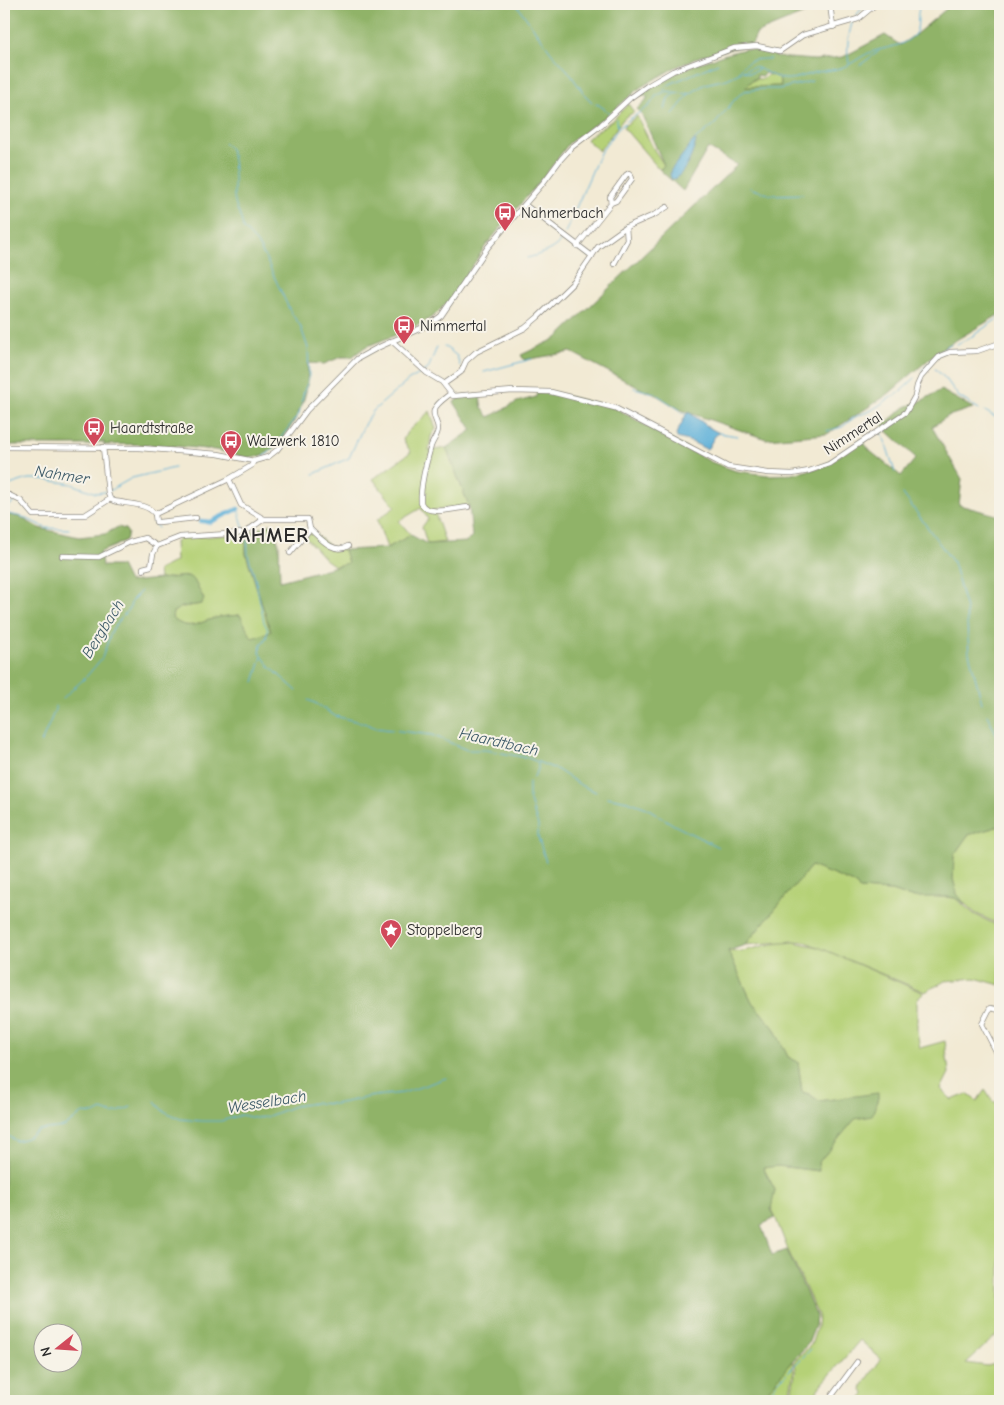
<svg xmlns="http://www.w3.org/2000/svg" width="1004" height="1405" font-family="'Comic Neue',sans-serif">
  <rect width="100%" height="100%" fill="#f7f3e8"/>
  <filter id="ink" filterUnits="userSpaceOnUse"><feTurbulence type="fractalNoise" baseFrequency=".02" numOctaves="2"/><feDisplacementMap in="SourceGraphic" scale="10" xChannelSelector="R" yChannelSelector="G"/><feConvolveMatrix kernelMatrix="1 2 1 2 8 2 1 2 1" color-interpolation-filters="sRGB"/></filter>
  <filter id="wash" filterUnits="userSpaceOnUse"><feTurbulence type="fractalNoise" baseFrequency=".0096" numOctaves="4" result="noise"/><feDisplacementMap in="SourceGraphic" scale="20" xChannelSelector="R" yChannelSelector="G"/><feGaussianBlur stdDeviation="1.12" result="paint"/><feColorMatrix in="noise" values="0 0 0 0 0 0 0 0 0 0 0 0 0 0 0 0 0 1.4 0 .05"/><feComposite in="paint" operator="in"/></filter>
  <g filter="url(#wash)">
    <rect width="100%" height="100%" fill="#f2ead4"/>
    <g fill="#b5d177" stroke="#707e51">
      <path d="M769,74L779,78L781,86L745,87C751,81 754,78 763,79Z"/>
      <polygon points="628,104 634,112 624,118 599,151 586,139 614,119"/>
      <polygon points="637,116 653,148 664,165 660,170 623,127"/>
      <polygon points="430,411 436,429 431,436 429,451 446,448 469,506 434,510 445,542 427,544 422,527 428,519 421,508 399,521 411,535 387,548 377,520 395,507 373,479 411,452 403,440 407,432"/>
      <polygon points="311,531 334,549 344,550 349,563 335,566 325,559 306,538"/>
      <path d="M245,534L246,554L271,633L252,639L240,615C231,616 221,616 212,619C196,624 187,631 172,618L173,612L182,607L202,604L188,576L159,579L158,570L176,561L175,542L181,538Z"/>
      <polygon points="1000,826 1000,925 975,913 966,905 957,894 953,879 954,855 968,835"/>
      <polygon points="811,866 854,883 859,889 891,891 911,897 931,896 955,898 974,914 1000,927 1000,985 975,978 945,981 925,992 806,942 794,941 745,945"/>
      <path d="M794,942L818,947L924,993L917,999V1031L920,1048L945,1041L949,1073L941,1089L952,1100L967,1094L977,1101L985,1090L993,1102H1000V1332L966,1363L987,1366L1000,1363V1401H860L865,1394L861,1388L881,1359L860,1340L818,1389L814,1401H790L796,1369L794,1361L811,1345L817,1327L818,1315L788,1250L771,1206L775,1190L763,1167L778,1166L819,1171L818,1163L855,1119L878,1098L877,1094L819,1101L809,1094L802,1092L798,1062L788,1057L774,1028L752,1002L728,951C742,954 758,946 773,944C780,943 787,943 794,942Z"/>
      <polygon points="792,1361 794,1370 788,1401 760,1401"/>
    </g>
    <g fill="#90b368" stroke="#5e6f4a" fill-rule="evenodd">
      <path d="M4,4H819L814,10L757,33L752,44L701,56L674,68L641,87L609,114L569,143L550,169L487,244L449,301L434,316L411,329L365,347L352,357H341L324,364L308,363C308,370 308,378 307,386C304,409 283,448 260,456C245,461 230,452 215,450C178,446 141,443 104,445V442H94L89,445H4Z"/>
      <path d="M952,4H1000V314L941,349L887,395L827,434L766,439L681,410L648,390L647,392L571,352L524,360L521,355L557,338L737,165L708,148L683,191L660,170L664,165L642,115L637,109L646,100L647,97L645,95H639L673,74L696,64L726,54L745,49L763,51L776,55L775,57L815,60L843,57L885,35L900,45L915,35ZM765,73L779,78L781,86L745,87L752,80L757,78V75L762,76Z"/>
      <path d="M941,390L973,408L948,416L932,427L962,479L959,505L1000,516V826L968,835L954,855L953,879L957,894L965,904L955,898L949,897H911L891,891L859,889L854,883L811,866L745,945L728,951L752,1002L774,1028L788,1057L798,1062L802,1092L809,1094L819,1101L878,1093V1098L872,1116L855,1119L818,1163L819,1171L778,1166L763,1168L775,1190L771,1209L775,1218L761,1225L772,1255L787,1250L816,1315L815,1326L808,1344L792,1361L760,1401H4V514L20,517L39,528L79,537L105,534L118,527L125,529L128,533L126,540L115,546L100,552L102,566H121L129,582L188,576L194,580L204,599L202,604L182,607L173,612L172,618C187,631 196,624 212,619C221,616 231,616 240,615L252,638L271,632L246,554L245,534L272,524L279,545L280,581L348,563L344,550L387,548L411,535L427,544L466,542L472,536L469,506L446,448L472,430L454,402L463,396H480L482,408L489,417L517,402L536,397L537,392L546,391L615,408L711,462L736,471L768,475L792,474L823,467L862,440L870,451L901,476L916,458L882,426L905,407L923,400ZM42,1332H72V1362H42Z"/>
    </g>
    <g fill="#5eb1d9" stroke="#446e82">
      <path d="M694,140L696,141C693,154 686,171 675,179H671L670,174L671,170Z"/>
      <polygon points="687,413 690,413 710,428 719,433 715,436 708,448 706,449 692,442 677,438 676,434"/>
    </g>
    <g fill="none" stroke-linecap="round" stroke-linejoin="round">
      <g stroke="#5eb1d9" stroke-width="1">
        <polyline points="516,4 551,52 568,71 585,95 593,103 599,105 610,113"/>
        <polyline points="855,17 863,7 864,4"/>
        <path d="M849,63C846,49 848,38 852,23"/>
        <polyline points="860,65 879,51"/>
        <polyline points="744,71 751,73 759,69"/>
        <path d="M739,72C746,59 756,59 770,59"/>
        <polyline points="664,90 665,88 670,84 718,63"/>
        <polyline points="665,110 668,98 676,93"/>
        <polyline points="673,114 690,93"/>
        <polyline points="616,119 618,128"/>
        <polyline points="695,140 715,124 736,98 744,91 761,89 779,89 812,81"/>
        <path d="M224,143C227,145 230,148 231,152C235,162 234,184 234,195C234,207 242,216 243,228L257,243L266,259L291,313L300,325L308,348L309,379L304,391L299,414L269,453L264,456"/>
        <polyline points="750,188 771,195 803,194"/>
        <path d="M565,233L600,153L617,130L627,121L649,106L656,96L666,91L686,94L691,93L705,84L727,79L752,67H756C764,71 775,78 784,79C795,80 808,74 818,72C829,70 838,70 848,65C856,61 863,55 871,52C886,47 903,47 914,35C922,26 913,9 923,4"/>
        <path d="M527,258C539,255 558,249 563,237"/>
        <polyline points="957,344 971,337 1000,317"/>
        <polyline points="444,346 457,356 460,366"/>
        <polyline points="935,369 946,379 959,397 979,409"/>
        <polyline points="484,372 532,359"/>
        <polyline points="920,372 947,346 951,344"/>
        <polyline points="634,388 654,393 680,410"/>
        <polyline points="985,411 1000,420"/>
        <polyline points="681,412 686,415"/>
        <polyline points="827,431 842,427 855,417 872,410 902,390 915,378"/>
        <polyline points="882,432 895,472"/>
        <polyline points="719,433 737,436"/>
        <polyline points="314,474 349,458 365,423 374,410 409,380 428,369 437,347"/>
        <polyline points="4,487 28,479 42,479 72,484 96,493 105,492"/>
        <polyline points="109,491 132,478 174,468"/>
        <polyline points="903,494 953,562 966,609 969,653 982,703"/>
        <polyline points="4,509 16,501"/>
        <polyline points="239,512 244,529"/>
        <polyline points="4,513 23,517 46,528 69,529"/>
        <polyline points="154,523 158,528"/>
        <polyline points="247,535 248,555 256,582 264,622 268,630 266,638 261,645 260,653 270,667 297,691"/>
        <polyline points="254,682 262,657"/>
        <polyline points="62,699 86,677 102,658 112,630 130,607 132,600 141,591"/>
        <polyline points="308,700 317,704 335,716 367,724 376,728 432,735 467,750 486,750 528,758 558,770 582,786 596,792"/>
        <polyline points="987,715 1000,741"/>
        <polyline points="41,743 55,710 55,706"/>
        <polyline points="533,778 538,770 538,763"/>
        <polyline points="529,782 529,798 538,825 538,837 546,862"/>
        <polyline points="607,797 628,801 647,808 674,825 718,847"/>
        <polyline points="155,1101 162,1110 180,1119 201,1121 221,1121 241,1115 255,1118 266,1117 294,1106 315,1103 335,1104 374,1096 403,1093 446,1078"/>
        <polyline points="4,1133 16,1141 27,1138 39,1130 64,1127 83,1113 94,1114 102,1110 113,1114 131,1107"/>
        <polyline points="766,1401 777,1383 811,1349"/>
      </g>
      <polyline stroke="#5eb1d9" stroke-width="4.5" points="201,521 210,522 238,509"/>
    </g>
  </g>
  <g filter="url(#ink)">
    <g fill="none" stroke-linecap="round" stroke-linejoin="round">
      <g stroke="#8e8a80" stroke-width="6">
        <g id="minor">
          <polyline points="830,4 833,27"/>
          <polyline points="525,205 592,256"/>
          <polyline points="577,246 611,203 616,201 632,179 631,175 629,173 626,175 610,197 611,203"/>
          <polyline points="614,264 627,240 626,227"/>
          <polyline points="392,341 427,373 442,382 453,396 513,391 551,392 615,408 728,467 768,473 792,474 809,471 829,464 906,412 915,396 917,386 921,377 940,356 950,352 977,351 1000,343"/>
          <polyline points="444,384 461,372 466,361 476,352 525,328 538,317 574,282 598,247 626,227 654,215 667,207"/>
          <path d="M450,394C445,398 437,403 434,410C432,417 438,422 438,429C438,435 433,440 431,446C426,464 420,485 421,503C427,517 455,508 468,507"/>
          <polyline points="4,447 139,448 218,454 254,461 268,457 277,450 307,410 357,359 377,348 430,324 441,316 488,247 543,183 561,159 572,147 601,125 630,98 647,86 673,71 734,48 757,46 780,51 803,35 858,19 876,4"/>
          <path d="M103,447L108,493L110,499L114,501C126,504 147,503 155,514L229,479L251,466L254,461"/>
          <polyline points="229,479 241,505 264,519 308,519 310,529 290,553"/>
          <polyline points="9,495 21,501 33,515 85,515 110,499"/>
          <polyline points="155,514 156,522 159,522 196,518"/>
          <path d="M310,529C320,538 334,555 348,546"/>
          <polyline points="62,556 99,557 130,542 145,538 157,546 180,537 244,533 264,519"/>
          <polyline points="143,570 143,568 151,566 153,554 157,546"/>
          <polyline points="1000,1010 990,1008 982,1024 1000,1059"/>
          <polyline points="828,1401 857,1362"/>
        </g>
      </g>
      <use href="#minor" stroke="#fff" stroke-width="4.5"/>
    </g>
  </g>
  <defs>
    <g id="bus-pin" transform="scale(1.125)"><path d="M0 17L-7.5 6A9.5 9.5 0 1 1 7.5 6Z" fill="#d1495b" stroke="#f7f3e8"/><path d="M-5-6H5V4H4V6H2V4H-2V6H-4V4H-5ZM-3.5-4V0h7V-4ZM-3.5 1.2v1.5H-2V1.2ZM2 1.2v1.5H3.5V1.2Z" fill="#fff"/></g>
    <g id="sight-pin" transform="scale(1.125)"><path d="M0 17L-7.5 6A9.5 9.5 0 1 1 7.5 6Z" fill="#d1495b" stroke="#f7f3e8"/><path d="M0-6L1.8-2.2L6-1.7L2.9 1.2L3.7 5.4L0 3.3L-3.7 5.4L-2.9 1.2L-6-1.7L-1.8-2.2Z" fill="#fff"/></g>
  </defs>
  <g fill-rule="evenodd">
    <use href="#bus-pin" x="505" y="213"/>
    <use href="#bus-pin" x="404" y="326"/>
    <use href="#bus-pin" x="94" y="428"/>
    <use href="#bus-pin" x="231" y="441"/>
    <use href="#sight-pin" x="391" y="930"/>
  </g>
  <g text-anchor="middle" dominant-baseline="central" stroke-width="4" stroke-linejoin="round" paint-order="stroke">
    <g font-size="15" fill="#2b2b2b" stroke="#f7f3e8" text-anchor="start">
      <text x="521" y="213">Nahmerbach</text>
      <text x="420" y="326">Nimmertal</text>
      <text x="110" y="428">Haardtstraße</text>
      <text x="247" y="441">Walzwerk 1810</text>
      <text x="407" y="930">Stoppelberg</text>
    </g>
    <g font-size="15" fill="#2b2b2b" stroke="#f7f3e8">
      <text transform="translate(853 433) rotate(-33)">Nimmertal</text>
    </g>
    <g font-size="16" font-style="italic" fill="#3d5a68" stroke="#f7f3e8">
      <text transform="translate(62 475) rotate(9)">Nahmer</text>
      <text transform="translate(103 629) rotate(-58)">Bergbach</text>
      <text transform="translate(499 742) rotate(13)">Haardtbach</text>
      <text transform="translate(267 1102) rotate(-9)">Wesselbach</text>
    </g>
    <g font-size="20" font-weight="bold" letter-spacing="1" fill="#2b2b2b" stroke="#f7f3e8">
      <text x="267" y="535">NAHMER</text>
    </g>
  </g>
  <rect width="1004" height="1405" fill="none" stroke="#f7f3e8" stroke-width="20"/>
  <g transform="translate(58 1348) rotate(253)"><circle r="24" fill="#f7f3e8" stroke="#a5a39c"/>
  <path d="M0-4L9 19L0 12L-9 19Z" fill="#d1495b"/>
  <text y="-8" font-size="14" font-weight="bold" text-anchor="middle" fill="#2b2b2b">N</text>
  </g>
</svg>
